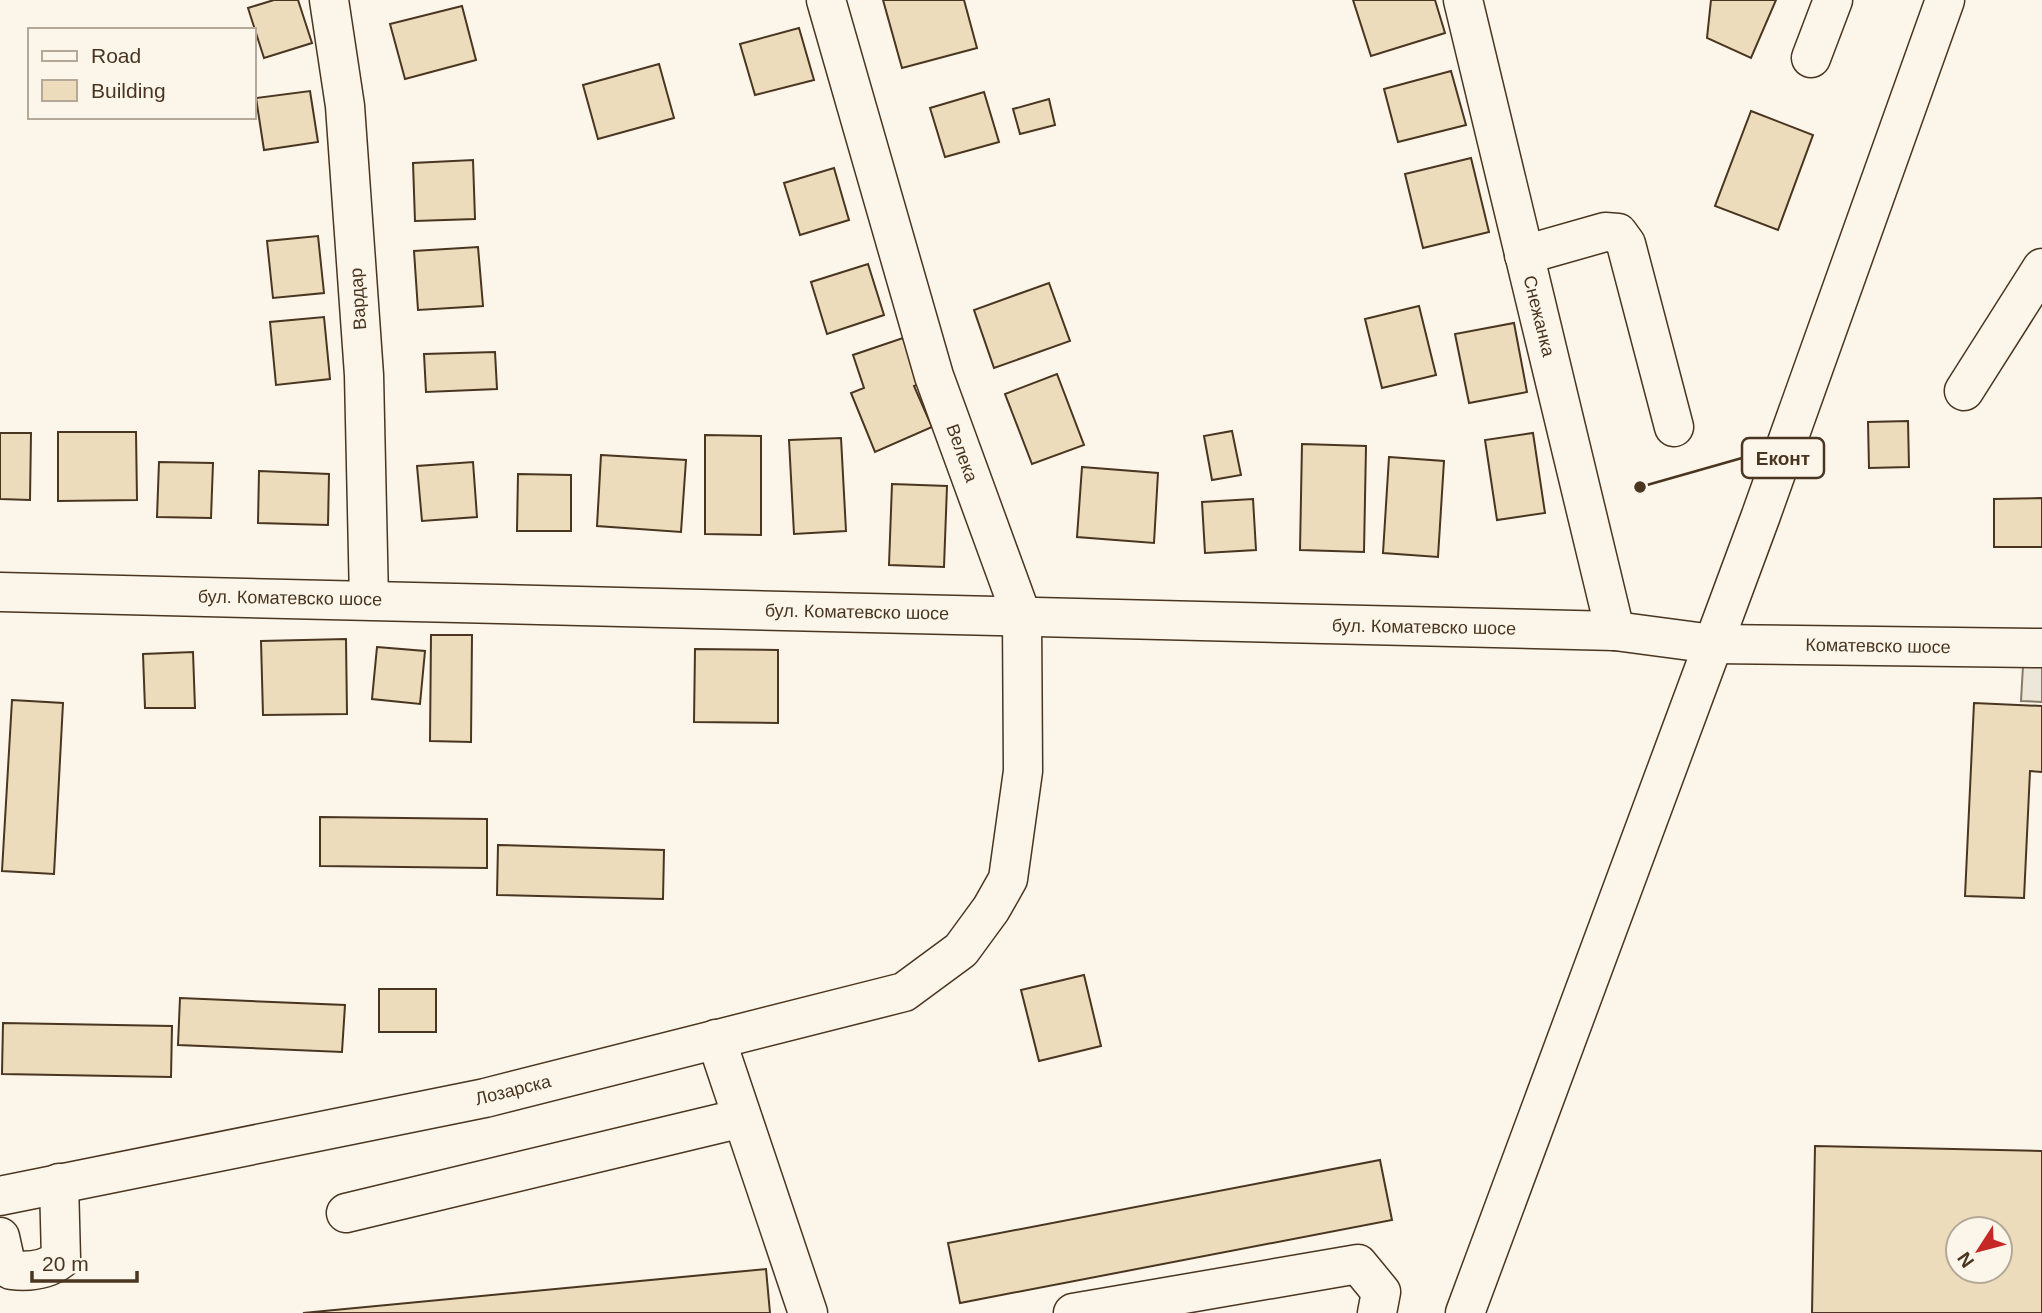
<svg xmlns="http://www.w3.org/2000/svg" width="2042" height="1313" font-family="Helvetica,sans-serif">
  <rect width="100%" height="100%" fill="#fbf6e9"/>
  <polygon fill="#ede7d9" stroke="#887966" stroke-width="2" points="2023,666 2042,667 2042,702 2021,701"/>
  <g fill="#ecdcbc" stroke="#4a3520" stroke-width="2" fill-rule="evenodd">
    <polygon points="274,0 298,0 312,43 264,58 248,8"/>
    <polygon points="883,0 964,0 977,48 902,68"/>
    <polygon points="1353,0 1435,0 1445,33 1371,56"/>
    <polygon points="1711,0 1776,0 1751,58 1707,38"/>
    <polygon points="462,6 476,60 405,79 390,24"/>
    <polygon points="799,28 814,80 755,95 740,44"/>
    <polygon points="659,64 674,118 598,139 583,85"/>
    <polygon points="1451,71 1466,125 1398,142 1384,89"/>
    <polygon points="310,91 318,142 264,150 256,98"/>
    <polygon points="984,92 999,142 945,157 930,108"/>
    <polygon points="1049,99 1055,125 1020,134 1013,109"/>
    <polygon points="1751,111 1813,135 1778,230 1715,206"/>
    <polygon points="1471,158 1489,232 1423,248 1405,174"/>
    <polygon points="473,160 475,219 415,221 413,163"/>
    <polygon points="834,168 849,220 800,235 784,183"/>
    <polygon points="318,236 324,293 273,298 267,241"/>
    <polygon points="478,247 483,306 418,310 414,251"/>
    <polygon points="868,264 884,315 827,334 811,282"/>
    <polygon points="1049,283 1070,341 994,368 974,310"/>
    <polygon points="1419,306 1436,375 1382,388 1365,319"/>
    <polygon points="324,317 330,379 276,385 270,322"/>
    <polygon points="1514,323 1527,392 1469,403 1455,334"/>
    <polygon points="903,338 919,384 914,386 932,427 875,452 851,393 864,388 853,355"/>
    <polygon points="495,352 497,389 426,392 424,354"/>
    <polygon points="1057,374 1084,445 1032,464 1005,394"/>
    <polygon points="1908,421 1909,467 1869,468 1868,422"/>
    <polygon points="1232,431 1241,475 1212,480 1204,436"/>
    <polygon points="58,432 136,432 137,500 58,501"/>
    <polygon points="0,433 31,433 30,500 0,499"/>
    <polygon points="1533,433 1545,513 1497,520 1485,440"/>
    <polygon points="705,435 761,436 761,535 705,534"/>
    <polygon points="841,438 846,531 794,534 789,440"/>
    <polygon points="1302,444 1366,446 1364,552 1300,550"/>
    <polygon points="601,455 686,460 681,532 597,526"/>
    <polygon points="1389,457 1444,461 1438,557 1383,553"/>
    <polygon points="159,462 213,463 211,518 157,517"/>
    <polygon points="473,462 477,517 422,521 417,466"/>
    <polygon points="1082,467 1158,473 1154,543 1077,537"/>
    <polygon points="259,471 329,474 328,525 258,523"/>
    <polygon points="518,474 571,475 571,531 517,531"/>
    <polygon points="892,484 947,486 944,567 889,565"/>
    <polygon points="2042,498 2042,547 1994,547 1994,499"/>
    <polygon points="1253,499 1256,550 1205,553 1202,502"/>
    <polygon points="431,635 472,635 471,742 430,741"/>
    <polygon points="346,639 347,714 263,715 261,641"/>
    <polygon points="377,647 425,651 420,704 372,699"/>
    <polygon points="695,649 778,650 778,723 694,722"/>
    <polygon points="193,652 195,708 145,708 143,654"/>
    <polygon points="12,700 63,703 54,874 2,871"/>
    <polygon points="1974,703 2042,706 2042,772 2030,771 2024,898 1965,896"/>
    <polygon points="320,817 487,819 487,868 320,866"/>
    <polygon points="498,845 664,850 663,899 497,895"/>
    <polygon points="1084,975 1101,1046 1039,1061 1021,990"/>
    <rect x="379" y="989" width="57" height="43"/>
    <polygon points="180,998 345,1005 342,1052 178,1045"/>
    <polygon points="3,1023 172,1026 171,1077 2,1074"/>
    <path d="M1815,1146L2042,1151V1313H1812ZM1958,1229H2000V1271H1958Z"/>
    <polygon points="1380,1160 1392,1220 960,1303 948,1243"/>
    <polygon points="766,1269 770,1313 303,1313"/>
  </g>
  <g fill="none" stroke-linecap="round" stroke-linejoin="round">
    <g stroke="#4a3520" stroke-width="41">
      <g id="minor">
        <polyline points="329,0 345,106 364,375 369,600"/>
        <polyline points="1463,0 1615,631"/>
        <polyline points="1811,58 1833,0"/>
        <polyline points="1524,255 1605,232 1618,233 1626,244 1674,427"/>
        <polyline points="1964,391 2042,268"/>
        <polyline points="1713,644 2042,648"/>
        <polyline points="716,1039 808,1313"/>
        <polyline points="0,1196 485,1098 904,992 961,950 991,909 1008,879 1023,771 1022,617 934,376 826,0"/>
        <polyline points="346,1213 742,1118"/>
        <path d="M0,1237L6,1264L11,1270C28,1272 47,1270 61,1259L59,1183"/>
        <polyline points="1073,1313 1358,1264 1381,1292 1377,1313"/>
      </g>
    </g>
    <g stroke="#4a3520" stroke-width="41">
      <g id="major">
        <polyline points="0,592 1615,631 1713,644"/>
        <polyline points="1465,1313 1760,518 1945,0"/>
      </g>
    </g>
    <use href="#minor" stroke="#fbf6e9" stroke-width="38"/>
    <use href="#major" stroke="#fbf6e9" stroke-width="38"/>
  </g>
  <g text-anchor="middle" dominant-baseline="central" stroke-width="5" stroke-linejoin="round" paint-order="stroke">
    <g font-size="18" fill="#4a3520" stroke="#fbf6e9">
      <text transform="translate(358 299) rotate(-94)">Вардар</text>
      <text transform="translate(1539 316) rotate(76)">Снежанка</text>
      <text transform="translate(962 453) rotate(70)">Велека</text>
      <text transform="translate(290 598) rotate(1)">бул. Коматевско шосе</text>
      <text transform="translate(857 612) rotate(1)">бул. Коматевско шосе</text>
      <text transform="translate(1424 627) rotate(1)">бул. Коматевско шосе</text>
      <text transform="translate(1878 646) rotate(1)">Коматевско шосе</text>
      <text transform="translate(513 1090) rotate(-14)">Лозарска</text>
    </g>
  </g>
  <path fill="none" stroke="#4a3520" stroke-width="2.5" d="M1640 487L1742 458"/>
  <circle fill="#4a3520" stroke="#fbf6e9" stroke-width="2.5" cx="1640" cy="487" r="7"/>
  <rect fill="#fbf6e9" stroke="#4a3520" stroke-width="2.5" x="1742" y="438" width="82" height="40" rx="7"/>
  <g font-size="19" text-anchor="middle" font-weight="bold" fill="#4a3520">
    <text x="1783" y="465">Еконт</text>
  </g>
  <rect x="28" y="28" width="228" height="91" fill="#fbf6e9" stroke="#b4a999" stroke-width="2"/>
  <rect x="42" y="51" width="35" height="10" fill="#fbf6e9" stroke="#b4a999" stroke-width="2"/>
  <text x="91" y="63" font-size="21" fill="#4a3520">Road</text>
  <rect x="42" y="80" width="35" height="21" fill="#ecdcbc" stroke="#b4a999" stroke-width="2"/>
  <text x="91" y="98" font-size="21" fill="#4a3520">Building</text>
  <g transform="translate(1979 1250) rotate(234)"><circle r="33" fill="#fbf6e9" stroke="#b4a999" stroke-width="2"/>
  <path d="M0-5L12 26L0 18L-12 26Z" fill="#c62828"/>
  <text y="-10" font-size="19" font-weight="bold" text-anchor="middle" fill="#4a3520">N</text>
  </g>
  <path d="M32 1271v10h105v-10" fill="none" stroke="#4a3520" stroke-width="3.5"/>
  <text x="42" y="1271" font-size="21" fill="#4a3520" stroke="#fbf6e9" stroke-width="5" paint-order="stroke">20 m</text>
</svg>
